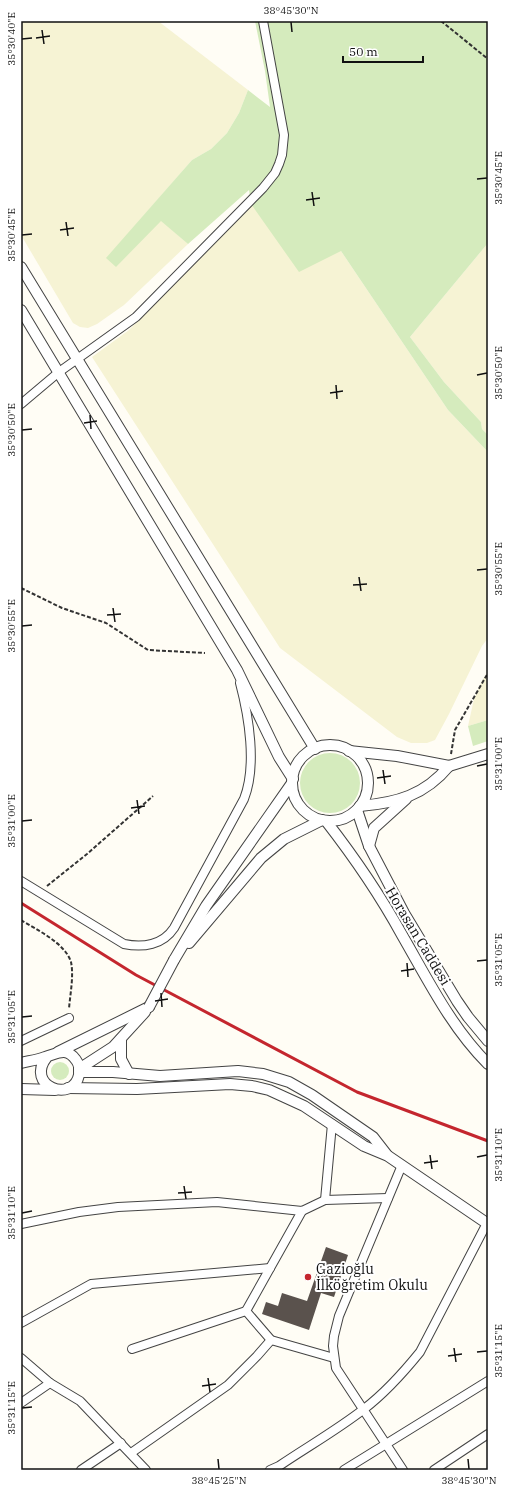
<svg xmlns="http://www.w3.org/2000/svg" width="509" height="1491" font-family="'IBM Plex Serif',serif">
  <rect width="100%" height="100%" fill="#fffdf5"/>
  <g fill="#f6f3d4">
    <polygon points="21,21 158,21 248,90 239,113 227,133 211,149 192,160 107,258 116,266 161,220 188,244 124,305 97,324 88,328 80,327 73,323 21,235"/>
    <polygon points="251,204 341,251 448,410 488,452 488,638 482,646 449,714 435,740 427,743 411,743 397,737 280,648 92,357 129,330"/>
    <polygon points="488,243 488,435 482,429 481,422 444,382 410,337"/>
    <polygon points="488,672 488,720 468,726 474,699 483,679"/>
  </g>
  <g fill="#d5ebbd">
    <polygon points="255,21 488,21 488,243 410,337 444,382 481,422 482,429 488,435 488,452 448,410 341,251 299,272 251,204 249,190 188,244 161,221 116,267 106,258 192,160 211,149 227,133 239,113 248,90 270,107 265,71"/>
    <polygon points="488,720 488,741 473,746 468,726"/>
    <circle cx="330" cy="783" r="30"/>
    <circle cx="60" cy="1071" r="9"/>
  </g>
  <polygon fill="#5a524d" points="326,1247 348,1255 334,1297 321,1293 309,1330 262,1314 266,1302 278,1306 282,1293 307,1301"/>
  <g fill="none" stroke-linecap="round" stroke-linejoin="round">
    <g stroke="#444" stroke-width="10">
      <g id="minor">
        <polyline points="21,404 59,372 136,317 263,188 275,173 279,164 282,155 284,135 263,21"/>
        <path d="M21,881L124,944C143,948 163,945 174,928L244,799C257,766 249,717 240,683"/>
        <polyline points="21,1041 69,1018"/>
        <polyline points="402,1165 339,1316 334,1336 333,1346 336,1368 403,1470"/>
        <polyline points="325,1200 332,1124"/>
        <polyline points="302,1211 246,1311 271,1340 334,1358"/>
        <polyline points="21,1224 79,1212 118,1207 217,1202 302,1211 325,1200 388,1198"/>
        <polyline points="21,1323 91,1284 270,1268"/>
        <polyline points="132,1349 246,1311"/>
        <polyline points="21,1358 50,1383 80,1401 146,1470"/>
        <polyline points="21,1403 50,1383"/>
        <polyline points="131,1453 228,1385 257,1356 271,1340"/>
        <polyline points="81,1470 121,1443"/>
        <path d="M270,1470L279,1466C307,1447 337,1430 364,1409C385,1393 403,1373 420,1352L487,1223"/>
        <polyline points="344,1470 488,1381"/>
        <polyline points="434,1470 488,1434"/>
      </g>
    </g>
    <g stroke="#444" stroke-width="12">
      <g id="tertiary">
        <polyline points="21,267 315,749"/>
        <polyline points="21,310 237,670 279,757 293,779"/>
        <circle cx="330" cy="783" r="38"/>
        <polyline points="349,751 397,756 449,766 488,754"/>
        <path d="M360,806C397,803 425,795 449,766"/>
        <polyline points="357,810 369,846 404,913 457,1001 468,1017 488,1041"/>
        <path d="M326,821C354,857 380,895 402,935C428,980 451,1027 488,1064"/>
        <polyline points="369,846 374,828 406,799"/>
        <polyline points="189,943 261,858 284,839 322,820"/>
        <polyline points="174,960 206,906 292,783"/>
        <polyline points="121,1039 121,1059 129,1074"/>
        <polyline points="58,1052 149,1007"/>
        <path d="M21,1063C29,1061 37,1060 45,1057C57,1054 66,1046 76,1060C79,1064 80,1070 79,1075C73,1104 24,1086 47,1057"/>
        <polyline points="79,1069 113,1047 145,1012"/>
        <polyline points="79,1072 113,1072 160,1076 238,1071 263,1074 289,1082 312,1095 373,1137 387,1155"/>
        <polyline points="68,1088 137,1089 230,1084 252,1086 269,1090 304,1106 364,1146 388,1156 488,1224"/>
        <polyline points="21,1089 55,1090"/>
      </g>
    </g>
    <g stroke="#333" stroke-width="2" stroke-dasharray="4 2" stroke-linecap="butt">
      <polyline points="441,21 488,59"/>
      <polyline points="21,588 62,608 106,623 148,650 205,653"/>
      <polyline points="451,754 455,730 488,673"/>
      <polyline points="47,886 87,854 153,796"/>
      <path d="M21,920C37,930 65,943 71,962C74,976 70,995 69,1009"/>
    </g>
    <use href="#minor" stroke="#fff" stroke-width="8"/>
    <use href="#tertiary" stroke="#fff" stroke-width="10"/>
    <polyline stroke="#c4262e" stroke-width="3" points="21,903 136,975 357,1092 488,1141"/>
    <g stroke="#444" stroke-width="12" stroke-linecap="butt">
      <polyline id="tertiary-bridge" points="149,1007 174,960"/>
    </g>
    <use href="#tertiary-bridge" stroke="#fff" stroke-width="10"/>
  </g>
  <path fill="none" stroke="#111" stroke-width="1.5" d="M291,22L292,32M42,30L44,44M36,38L50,36M22,39L32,38M477,179L487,178M312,192L314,206M306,200L320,198M66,222L68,236M60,230L74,228M22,235L32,234M477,375L487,373M336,385L337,399M330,393L343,391M90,415L91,429M84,423L97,421M22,430L32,429M477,570L487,569M359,577L361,591M353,585L367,584M113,608L115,622M107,615L121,614M22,626L32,625M477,766L487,764M383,770L385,784M377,778L391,776M137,800L139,814M131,808L145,806M22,821L32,820M477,961L487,960M407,963L408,977M401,971L414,969M161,993L162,1007M155,1001L168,999M22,1017L32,1016M430,1155L432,1169M477,1157L487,1155M424,1163L438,1161M184,1186L186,1199M178,1193L192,1192M22,1213L32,1211M454,1348L456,1362M477,1352L487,1351M448,1356L462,1354M208,1378L210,1392M202,1386L216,1384M22,1408L32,1407M218,1459L219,1469M468,1459L469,1469"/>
  <circle fill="#c4262e" stroke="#fff" stroke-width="1.5" cx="308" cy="1277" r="4"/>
  <g text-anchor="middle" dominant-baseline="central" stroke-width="4" stroke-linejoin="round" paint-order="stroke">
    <g font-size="14" fill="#111" stroke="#fff">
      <text transform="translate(418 936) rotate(59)">Horasan Caddesi</text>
    </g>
    <g font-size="14" fill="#111" stroke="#fff" text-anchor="start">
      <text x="316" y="1269">Gazioğlu<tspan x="316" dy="16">İlköğretim Okulu</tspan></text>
    </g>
  </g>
  <rect width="509" height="1491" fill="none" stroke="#ffffff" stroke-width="44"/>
  <path d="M343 56v6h80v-6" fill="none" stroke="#111111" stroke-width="2"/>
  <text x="349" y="56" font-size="12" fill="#111111" stroke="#ffffff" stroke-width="3" paint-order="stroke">50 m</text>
  <rect x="22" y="22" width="465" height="1447" fill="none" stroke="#111" stroke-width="1.5"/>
  <g font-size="10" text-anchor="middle" fill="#111">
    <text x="291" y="14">38°45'30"N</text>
    <text transform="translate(11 39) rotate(-90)" y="4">35°30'40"E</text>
    <text transform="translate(498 178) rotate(-90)" y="4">35°30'45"E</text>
    <text transform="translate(11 235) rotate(-90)" y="4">35°30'45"E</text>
    <text transform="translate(498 373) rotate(-90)" y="4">35°30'50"E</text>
    <text transform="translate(11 430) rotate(-90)" y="4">35°30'50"E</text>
    <text transform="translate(498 569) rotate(-90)" y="4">35°30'55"E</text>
    <text transform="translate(11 626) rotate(-90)" y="4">35°30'55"E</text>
    <text transform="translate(498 764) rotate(-90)" y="4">35°31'00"E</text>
    <text transform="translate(11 821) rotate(-90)" y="4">35°31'00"E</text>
    <text transform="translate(498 960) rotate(-90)" y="4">35°31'05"E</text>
    <text transform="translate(11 1017) rotate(-90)" y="4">35°31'05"E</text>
    <text transform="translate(498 1155) rotate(-90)" y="4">35°31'10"E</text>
    <text transform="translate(11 1213) rotate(-90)" y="4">35°31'10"E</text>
    <text transform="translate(498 1351) rotate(-90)" y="4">35°31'15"E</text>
    <text transform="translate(11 1408) rotate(-90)" y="4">35°31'15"E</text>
    <text x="219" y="1484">38°45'25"N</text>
    <text x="469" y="1484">38°45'30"N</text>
  </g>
</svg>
